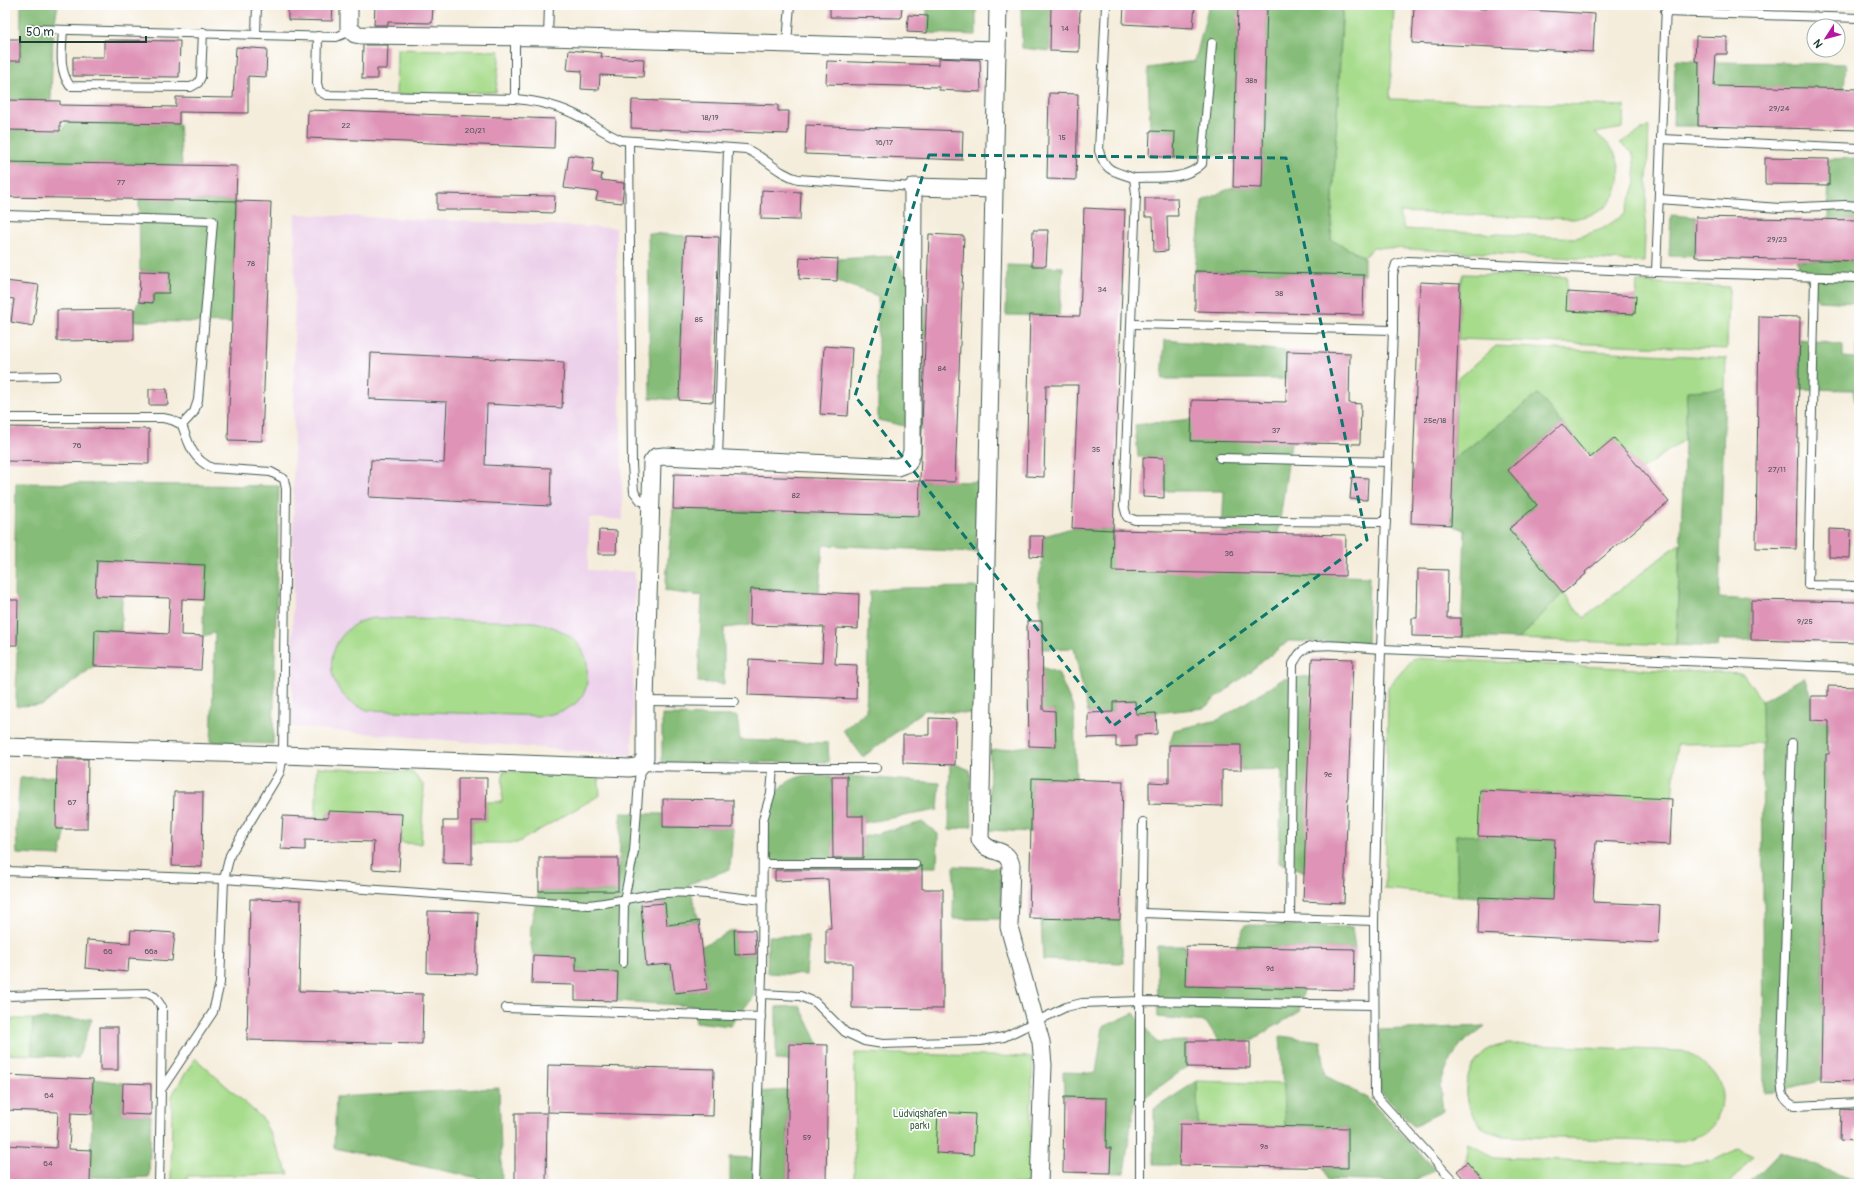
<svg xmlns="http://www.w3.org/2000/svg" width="1864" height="1189" font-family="Pangolin,sans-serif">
  <rect width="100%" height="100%" fill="#fff"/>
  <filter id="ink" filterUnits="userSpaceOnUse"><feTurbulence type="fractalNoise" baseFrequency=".025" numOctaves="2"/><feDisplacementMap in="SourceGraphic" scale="8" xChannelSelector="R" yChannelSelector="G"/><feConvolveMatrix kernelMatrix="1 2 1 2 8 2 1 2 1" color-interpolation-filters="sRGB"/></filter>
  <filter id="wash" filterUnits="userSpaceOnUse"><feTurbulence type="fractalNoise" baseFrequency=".012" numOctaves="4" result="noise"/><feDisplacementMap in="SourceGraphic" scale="16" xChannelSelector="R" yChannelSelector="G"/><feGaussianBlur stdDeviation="0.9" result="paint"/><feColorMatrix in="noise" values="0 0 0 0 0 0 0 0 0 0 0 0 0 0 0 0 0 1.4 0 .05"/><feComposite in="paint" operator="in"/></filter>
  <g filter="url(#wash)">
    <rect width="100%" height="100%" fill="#f5eddb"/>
    <polygon fill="#ecd1ea" points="295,214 616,228 623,520 589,518 588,570 635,572 632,756 292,727"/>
    <g fill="#a7dc8c" stroke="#638c60">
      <path d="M1343,5H1394L1390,99L1625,106L1623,128L1595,133C1599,137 1605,140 1609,145C1627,166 1622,202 1595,213C1589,216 1581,217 1574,219L1400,212L1404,229L1576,238L1602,229L1625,214L1636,183L1633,153L1620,143L1649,126L1644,262L1373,247L1364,257L1331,240Z"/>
      <polygon points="397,49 500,51 496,92 396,95"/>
      <polygon points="1463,274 1567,277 1566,311 1635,314 1637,282 1729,287 1727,349 1458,339 1460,284"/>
      <polygon points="1496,346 1726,358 1725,389 1687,391 1685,439 1641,470 1614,438 1593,456 1581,446 1538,394 1454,459 1457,380"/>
      <polygon points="1680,543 1676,645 1519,639 1563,593 1584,618"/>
      <path d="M374,618L534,622C556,626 579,636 586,659C588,664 587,670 587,675C588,681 585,694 581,698C571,710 556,713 542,716L367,710C362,707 353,705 348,700C322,677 328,640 357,623C362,620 369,619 374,618Z"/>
      <polygon points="1414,658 1743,674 1762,701 1763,743 1677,744 1672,799 1480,790 1478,836 1456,835 1458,896 1385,889 1388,687"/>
      <polygon points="317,767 412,772 424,786 421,844 401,843 402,814 328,812 327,841 315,840"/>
      <polygon points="503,771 598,774 600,795 517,843 472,843 472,821 486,821 486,802 502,802"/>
      <polygon points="5,1019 33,1019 32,1055 5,1054"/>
      <path d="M1508,1044L1683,1051C1706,1061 1729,1082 1720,1110C1718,1114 1717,1121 1715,1124C1706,1136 1690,1139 1676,1142L1501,1136C1495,1133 1486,1131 1482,1126C1457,1102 1462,1067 1490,1049C1495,1046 1502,1045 1508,1044Z"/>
      <polygon points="855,1053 1033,1057 1029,1184 854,1184"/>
      <polygon points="195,1058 263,1119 289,1174 187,1176 187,1184 171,1184 172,1095"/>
      <polygon points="1197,1081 1283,1084 1285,1127 1198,1125"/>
      <polygon points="1467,1143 1494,1157 1682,1165 1712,1161 1738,1149 1753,1156 1728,1184 1479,1184 1483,1180 1467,1162"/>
    </g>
    <g fill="#85bc78" stroke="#527c56">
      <polygon points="21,5 58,5 53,31 51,100 5,100 5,61 20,61"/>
      <polygon points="927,5 976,5 976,35 927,33"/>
      <polygon points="1021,5 1051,5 1050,51 1022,48"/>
      <polygon points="1209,5 1238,5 1234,154 1174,158 1175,132 1150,131 1148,68 1195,61"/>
      <polygon points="1267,6 1342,8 1331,240 1364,257 1364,275 1195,271 1202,201 1233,187 1262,187"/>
      <polygon points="1675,60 1715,62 1846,64 1844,89 1699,86 1698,126 1673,126"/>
      <polygon points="68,122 179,124 182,165 5,162 5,130 60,131"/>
      <polygon points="1859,158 1859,220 1828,220 1829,159"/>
      <polygon points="139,199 236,201 232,323 134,321 134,309 139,302 153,303 153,293 169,293 170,272 140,271"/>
      <polygon points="1671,215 1696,217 1695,257 1669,256"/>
      <polygon points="648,233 685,236 679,400 650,398"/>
      <polygon points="892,256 927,306 922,430 878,420 878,296 837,281 838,259"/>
      <polygon points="1796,260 1859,261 1859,303 1818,301"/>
      <polygon points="1007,265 1063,267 1059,316 1006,315"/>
      <polygon points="1800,339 1843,345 1843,357 1856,358 1856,346 1859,346 1859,403 1855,402 1853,390 1799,389"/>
      <polygon points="1165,340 1287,351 1287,379 1162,379"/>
      <polygon points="1725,389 1719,598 1751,600 1751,640 1718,640 1717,647 1676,645 1687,391"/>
      <polygon points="1538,394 1562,424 1508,471 1527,493 1547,476 1553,534 1532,509 1509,529 1563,593 1519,639 1461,637 1465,530 1451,525 1454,459"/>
      <polygon points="1192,419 1291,443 1278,534 1222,533 1224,491 1164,491 1164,458 1138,457 1135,425"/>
      <polygon points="920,481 978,482 976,552 823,545 819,592 751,589 750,625 724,628 724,684 698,682 702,596 665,591 673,509 919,516"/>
      <polygon points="16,483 279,486 273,744 211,742 215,633 203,636 204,565 97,560 95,595 122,597 121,631 95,630 94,666 43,705 16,706 18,600 14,596"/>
      <polygon points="1072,528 1113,530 1345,576 1369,577 1367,643 1288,641 1204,708 1156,713 1136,714 1135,701 1113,702 1113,712 1088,713 1074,648 1042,649 1039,579 1043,557 1044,536"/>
      <polygon points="978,587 977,714 925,710 863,757 843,730 866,711 870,591 900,588"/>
      <polygon points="1042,667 1058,673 1074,709 1076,779 1032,778 1031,832 989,830 990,751 1029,746 1056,747 1055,711 1028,710 1028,701 1043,700"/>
      <polygon points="1312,676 1305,872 1279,862 1282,769 1241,770 1241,745 1169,745 1174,730 1218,720 1283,679"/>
      <polygon points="1804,677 1811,696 1811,720 1829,721 1826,754 1821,1081 1764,1093 1762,701"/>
      <polygon points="662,715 737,716 740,740 828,743 829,762 662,763"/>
      <polygon points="955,764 970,770 972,826 949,830 950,765"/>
      <path d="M807,775L832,776L833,848H863V837L923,822L938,834L937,867H769C768,828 758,785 807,775Z"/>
      <polygon points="57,776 66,829 60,856 17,854 16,829 20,778"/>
      <polygon points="847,776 940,783 938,810 863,823 863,816 847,816"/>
      <path d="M621,813L663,814V827L733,828L730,869L689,884L699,921L667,925L665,903L641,905L646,966L671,964L675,993L707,989L702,946L734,930L735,955L756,954L754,996L730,1026L696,1022L693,1006L617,1001L618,972L576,971V957L533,955C527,930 533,915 539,891H618Z"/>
      <polygon points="1456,835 1555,839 1553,900 1458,896"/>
      <polygon points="954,866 1000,868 1002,919 953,919"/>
      <polygon points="1041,918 1120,920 1123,963 1043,960"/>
      <polygon points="1245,925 1352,927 1355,949 1236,947"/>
      <polygon points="768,936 809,936 806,975 767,973"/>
      <polygon points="1157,946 1186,946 1186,986 1304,989 1299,1012 1250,1041 1218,1041 1206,1022 1158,1017"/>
      <polygon points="800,1006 819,1045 789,1044 789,1061 776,1060 776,1007"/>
      <polygon points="1134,1013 1156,1042 1187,1041 1187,1067 1134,1105 1124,1173 1110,1173 1111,1148 1088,1147 1088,1138 1106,1139 1107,1098 1064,1097 1063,1072 1096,1073 1103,1027"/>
      <polygon points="33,1019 92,1019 78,1058 32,1055"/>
      <polygon points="1485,1026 1460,1045 1446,1069 1440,1087 1443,1111 1413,1126 1380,1091 1380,1030"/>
      <polygon points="1280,1036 1321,1041 1326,1076 1366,1097 1435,1169 1414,1182 1328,1180 1323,1168 1348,1168 1348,1128 1285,1127"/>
      <polygon points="93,1079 123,1083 122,1114 151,1115 149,1177 127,1178 90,1177"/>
      <polygon points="1197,1081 1198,1125 1179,1165 1154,1165 1154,1109"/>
      <polygon points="499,1088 502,1184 479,1184 479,1178 334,1148 336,1097"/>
      <polygon points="788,1090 787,1184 730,1184 730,1157 754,1158 756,1092"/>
      <polygon points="1780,1152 1859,1182 1859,1184 1749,1184"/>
      <polygon points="5,1181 41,1182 41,1184 5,1184"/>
    </g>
    <g id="blocks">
      <g fill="#df94b7">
        <polygon points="288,5 333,5 332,21 288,20"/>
        <polygon points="375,5 433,5 432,23 388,22 388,25 374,25"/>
        <polygon points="830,5 902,5 901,18 830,17"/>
        <polygon points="1051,5 1080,5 1079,52 1050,51"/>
        <polygon points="1124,5 1195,5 1193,28 1123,24"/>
        <polygon points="1238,5 1267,6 1262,188 1233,187"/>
        <polygon points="1488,5 1528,5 1528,10 1595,14 1593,52 1412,43 1414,6 1487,9"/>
        <polygon points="908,15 928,16 927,33 907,32"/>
        <polygon points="1696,36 1727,37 1727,54 1716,54 1714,86 1859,89 1859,130 1698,126 1699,62 1695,61"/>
        <rect x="5" y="39" width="15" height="22"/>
        <polygon points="104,40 180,41 179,77 73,76 73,57 104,57"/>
        <polygon points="363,45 388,45 387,69 377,69 377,79 362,79"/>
        <polygon points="236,47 267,49 266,77 248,76 248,113 179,112 179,124 60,122 60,131 5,130 5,100 60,101 60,105 176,107 176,97 233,98"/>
        <polygon points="569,50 602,53 601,57 644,59 643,77 600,75 599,90 581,89 582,71 567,70"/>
        <polygon points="939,58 980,60 981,92 939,90 939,87 826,84 827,61 939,65"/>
        <polygon points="1049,93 1078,94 1076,180 1047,179"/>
        <polygon points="632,100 778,105 778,111 789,111 788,134 631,128"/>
        <polygon points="308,110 555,119 554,148 307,138"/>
        <polygon points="806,125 963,131 962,160 805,154"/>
        <polygon points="1150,131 1175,132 1174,158 1149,156"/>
        <polygon points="569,155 594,158 592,172 602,174 601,180 624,183 622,203 596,200 598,192 564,188"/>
        <polygon points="1765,158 1829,159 1829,185 1765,184"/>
        <polygon points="5,162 237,166 236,201 5,197"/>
        <polygon points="762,190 801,192 800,220 761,219"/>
        <polygon points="437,194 555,196 554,213 499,211 499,210 437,210"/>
        <polygon points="1145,198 1177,198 1178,216 1167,216 1168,251 1154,252 1153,217 1145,217"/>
        <polygon points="236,201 271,202 262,441 228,440"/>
        <polygon points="1084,208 1125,210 1113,530 1072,528 1078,385 1046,385 1044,477 1026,476 1030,315 1080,316"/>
        <polygon points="1696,217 1859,220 1859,261 1695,257"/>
        <polygon points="1033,230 1048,230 1046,266 1032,266"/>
        <polygon points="929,234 964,236 955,482 920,481"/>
        <polygon points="685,236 719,237 713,402 679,400"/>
        <polygon points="800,257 838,259 837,281 799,279"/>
        <polygon points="140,271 170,272 169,293 153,293 153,303 139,302"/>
        <polygon points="1195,271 1364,275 1363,315 1195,311"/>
        <polygon points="5,281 39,285 33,326 11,322 14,299 5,298"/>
        <polygon points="1420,282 1460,284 1451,525 1411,523"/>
        <polygon points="1567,292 1636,296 1635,314 1566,311"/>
        <polygon points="134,309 134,340 57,341 57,310"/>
        <polygon points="1759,316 1800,317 1796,549 1756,548"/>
        <polygon points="824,346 852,348 848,416 820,414"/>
        <polygon points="1287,351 1350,353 1349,403 1361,404 1360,444 1191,441 1192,400 1286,402"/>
        <polygon points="371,353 564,362 562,408 487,404 485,465 551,468 550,506 369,497 371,460 444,463 447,402 369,399"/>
        <polygon points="149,389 167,389 168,405 149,405"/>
        <polygon points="1562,424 1590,458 1614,438 1669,502 1585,572 1586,574 1563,593 1509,529 1537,505 1508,470"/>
        <polygon points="5,427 149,429 149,464 5,461"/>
        <polygon points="1143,457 1164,458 1164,498 1143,497"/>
        <polygon points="674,474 920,481 919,516 673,509"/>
        <polygon points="1352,477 1368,478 1367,500 1350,499"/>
        <polygon points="1829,529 1851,530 1850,558 1829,557"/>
        <polygon points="599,530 617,531 616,554 598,554"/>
        <polygon points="1113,530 1346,535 1345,576 1112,571"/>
        <polygon points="1030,536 1044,536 1043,557 1030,556"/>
        <polygon points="97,560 205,565 203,600 182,599 181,635 203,636 201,670 94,666 95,630 168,634 170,598 95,596"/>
        <polygon points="1418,569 1448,570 1447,618 1461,618 1461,637 1412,636 1412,618 1417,618"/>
        <polygon points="751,589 859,594 858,629 837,628 835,664 857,665 856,699 748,695 749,659 822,663 824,627 750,625"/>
        <polygon points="5,600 18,600 17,645 5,645"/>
        <polygon points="1751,600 1859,602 1859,643 1751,640"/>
        <polygon points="1027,621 1042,621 1043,710 1055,711 1056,747 1029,746"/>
        <polygon points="1312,658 1353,659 1344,903 1303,901"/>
        <polygon points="1828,686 1859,687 1859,1082 1821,1081 1826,754 1829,754 1829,721 1811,720 1811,696 1828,696"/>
        <polygon points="1135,701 1136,714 1156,713 1157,734 1136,735 1136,746 1116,747 1116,737 1088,738 1088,713 1113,712 1113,702"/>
        <polygon points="929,718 956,719 955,765 903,763 903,735 929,735"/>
        <polygon points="1169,745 1241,745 1241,770 1222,770 1222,806 1149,804 1149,782 1169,783"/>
        <polygon points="57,759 88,759 87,829 56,829"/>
        <polygon points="832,776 847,776 847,816 863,816 863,858 833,858"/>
        <polygon points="458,778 487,778 486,821 472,821 472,864 443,863 443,821 458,821"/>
        <polygon points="1032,778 1123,781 1120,920 1029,918"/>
        <polygon points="1480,790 1672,799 1670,845 1596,841 1593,902 1660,905 1658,943 1478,934 1479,897 1553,900 1555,839 1478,836"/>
        <polygon points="174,792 203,792 202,867 172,866"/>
        <polygon points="663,799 733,800 733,828 663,827"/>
        <polygon points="328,811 402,814 399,871 372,869 374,842 305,840 305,850 281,849 283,816 328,818"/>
        <rect x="539" y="858" width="79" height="33"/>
        <polygon points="920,866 922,866 922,889 943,889 943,1009 852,1008 852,963 826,963 826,928 831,928 828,879 775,881 775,870 915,870"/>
        <polygon points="250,899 301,900 299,991 423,994 422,1044 247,1040"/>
        <polygon points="665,903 667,925 699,921 707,989 675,993 671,964 646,966 641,905"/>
        <polygon points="428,911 478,912 476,974 427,973"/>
        <polygon points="131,930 175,933 172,961 129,958 128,972 85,968 87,940 130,943"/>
        <polygon points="734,930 755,930 756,954 735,955"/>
        <polygon points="1186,946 1355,949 1354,990 1185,986"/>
        <polygon points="533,955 576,957 576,971 618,972 617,1001 575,1000 575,985 532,984"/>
        <rect x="100" y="1027" width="18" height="43"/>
        <polygon points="1187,1041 1250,1041 1250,1068 1187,1067"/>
        <polygon points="789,1044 828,1045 826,1184 787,1184"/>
        <polygon points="548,1065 714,1069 713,1116 547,1112"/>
        <polygon points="5,1075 93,1079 92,1114 71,1113 69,1149 91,1150 90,1184 5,1181 5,1145 56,1148 58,1112 5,1110"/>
        <polygon points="123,1083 151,1084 151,1115 122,1114"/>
        <polygon points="1064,1097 1107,1098 1106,1148 1111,1148 1110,1173 1063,1172"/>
        <polygon points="1841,1109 1857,1110 1855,1141 1840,1140"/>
        <polygon points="938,1112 975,1114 973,1155 936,1153"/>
        <polygon points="515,1113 547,1113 546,1184 515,1184"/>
        <polygon points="1180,1124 1348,1128 1348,1168 1179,1165"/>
        <polygon points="1467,1162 1486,1184 1468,1184 1457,1171"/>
      </g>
    </g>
  </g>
  <g filter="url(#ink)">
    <use href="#blocks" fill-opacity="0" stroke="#3f574d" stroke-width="1"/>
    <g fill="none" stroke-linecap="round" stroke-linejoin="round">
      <g stroke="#3f574d" stroke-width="10">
        <g id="lane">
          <path d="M1106,5L1099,151C1106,173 1114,171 1134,178L1136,194L1124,506L1127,517L1135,520L1386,522"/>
          <polyline points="1665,12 1859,18"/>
          <polyline points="33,29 336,37 351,31"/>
          <path d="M63,30C62,49 58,69 70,86L191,87L198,83L201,77L203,32"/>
          <polyline points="256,34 257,5"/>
          <path d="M318,36L317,83L319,91L326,95L515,99C537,101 560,106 580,117C594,125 606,134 621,140L746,149C765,157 778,174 798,179L913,187"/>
          <polyline points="515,37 515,99"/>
          <polyline points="548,37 549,5"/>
          <polyline points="787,43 790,5"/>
          <polyline points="1661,139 1859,148"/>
          <polyline points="629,142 632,465 634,492 641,501 651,504"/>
          <path d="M1134,178C1157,177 1185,181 1202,164L1212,43"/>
          <polyline points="1659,199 1779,208 1845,205 1859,206"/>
          <polyline points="5,215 213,221 198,400 194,412 182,425"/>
          <polyline points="1656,272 1666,5"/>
          <polyline points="1815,277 1808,585 1859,586"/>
          <polyline points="1133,324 1393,330"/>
          <polyline points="5,377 56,376"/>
          <path d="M5,418H163L172,420L182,425C189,444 192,459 212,468L271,472L284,479L286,489L283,755L280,772L230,855L224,879L220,983L213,1012L161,1090L159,1184"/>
          <polyline points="1220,458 1388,462"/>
          <polyline points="718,459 728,149"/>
          <polyline points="645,701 735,702"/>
          <path d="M1792,743L1781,1078C1782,1092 1781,1100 1795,1106L1859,1103"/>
          <polyline points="763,864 915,864"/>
          <path d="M5,871L224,879L588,905C614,903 638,895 664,893C697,891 730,897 763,900"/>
          <polyline points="1142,913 1374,921"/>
          <path d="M1290,918L1293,664C1297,657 1300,651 1307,648C1324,642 1363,648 1381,649L1393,330V274L1396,264L1408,261L1656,272L1859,278"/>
          <polyline points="623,963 624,900 634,851 640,766 773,768"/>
          <polyline points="762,994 800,996 815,1002 845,1032 864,1041 883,1044 980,1041 1004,1037 1066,1007 1082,1003 1140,1001 1143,822"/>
          <polyline points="5,996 147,993 155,997 162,1007 161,1090"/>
          <polyline points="506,1008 761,1017"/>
          <polyline points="755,1184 762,974 763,820 771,793 773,768 876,768"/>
          <polyline points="1140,1184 1140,1001 1374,1005"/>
          <polyline points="1456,1184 1375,1095 1374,921 1381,649 1859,668"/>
        </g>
      </g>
      <g stroke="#3f574d" stroke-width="19">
        <g id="street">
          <polyline points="349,5 349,28 355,34 360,35 548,37 997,50"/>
          <path d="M998,5L980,839C988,856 1006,845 1011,865L1009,927L1041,1042L1043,1065L1039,1184"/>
          <polyline points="5,747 283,755 630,768 640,766 645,758 645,701 652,462 656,457 664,456 897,467 908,463 912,452 913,187 994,189"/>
        </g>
      </g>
      <use href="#lane" stroke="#fff" stroke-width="8"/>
      <use href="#street" stroke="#fff" stroke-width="17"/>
    </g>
  </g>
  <path fill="none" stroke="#0f766e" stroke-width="3" stroke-dasharray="8 5" stroke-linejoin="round" d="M929,155L1286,158L1367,540L1113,726L855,396Z"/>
  <g text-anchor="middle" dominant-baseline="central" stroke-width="3.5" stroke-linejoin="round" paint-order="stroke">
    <g font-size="8" fill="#4f5355">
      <text x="1065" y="28">14</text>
      <text x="1251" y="80">38a</text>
      <text x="1779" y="108">29/24</text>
      <text x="710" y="117">18/19</text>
      <text x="346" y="125">22</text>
      <text x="475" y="130">20/21</text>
      <text x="1062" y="137">15</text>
      <text x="884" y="142">16/17</text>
      <text x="121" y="182">77</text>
      <text x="1777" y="239">29/23</text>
      <text x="251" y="263">78</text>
      <text x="1102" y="289">34</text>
      <text x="1279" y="293">38</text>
      <text x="699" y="319">85</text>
      <text x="942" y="368">84</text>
      <text x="1435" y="420">25e/18</text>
      <text x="1276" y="430">37</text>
      <text x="77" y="445">76</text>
      <text x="1096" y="449">35</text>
      <text x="1777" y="469">27/11</text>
      <text x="796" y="495">82</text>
      <text x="1229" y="553">36</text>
      <text x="1805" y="621">9/25</text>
      <text x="1328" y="774">9e</text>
      <text x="72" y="802">67</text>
      <text x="108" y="951">66</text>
      <text x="151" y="951">66a</text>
      <text x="1270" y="968">9d</text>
      <text x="49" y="1095">64</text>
      <text x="807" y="1137">59</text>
      <text x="1264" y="1146">9a</text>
      <text x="48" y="1163">64</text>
    </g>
    <g font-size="10" fill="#41654a" stroke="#fff">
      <text x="920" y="1114">Lüdviqshafen<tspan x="920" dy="12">parkı</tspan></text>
    </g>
  </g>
  <rect width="1864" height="1189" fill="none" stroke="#fff" stroke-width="20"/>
  <g transform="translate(1826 38) rotate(234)"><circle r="19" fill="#ffffff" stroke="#a5b1ae"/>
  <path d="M0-3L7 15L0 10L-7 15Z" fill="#b5179e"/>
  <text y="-6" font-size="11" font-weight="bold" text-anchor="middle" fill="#1f3d34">N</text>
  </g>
  <path d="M20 36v6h126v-6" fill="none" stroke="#1f3d34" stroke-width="2"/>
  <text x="26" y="36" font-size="12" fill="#1f3d34" stroke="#ffffff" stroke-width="3" paint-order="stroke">50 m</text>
</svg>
